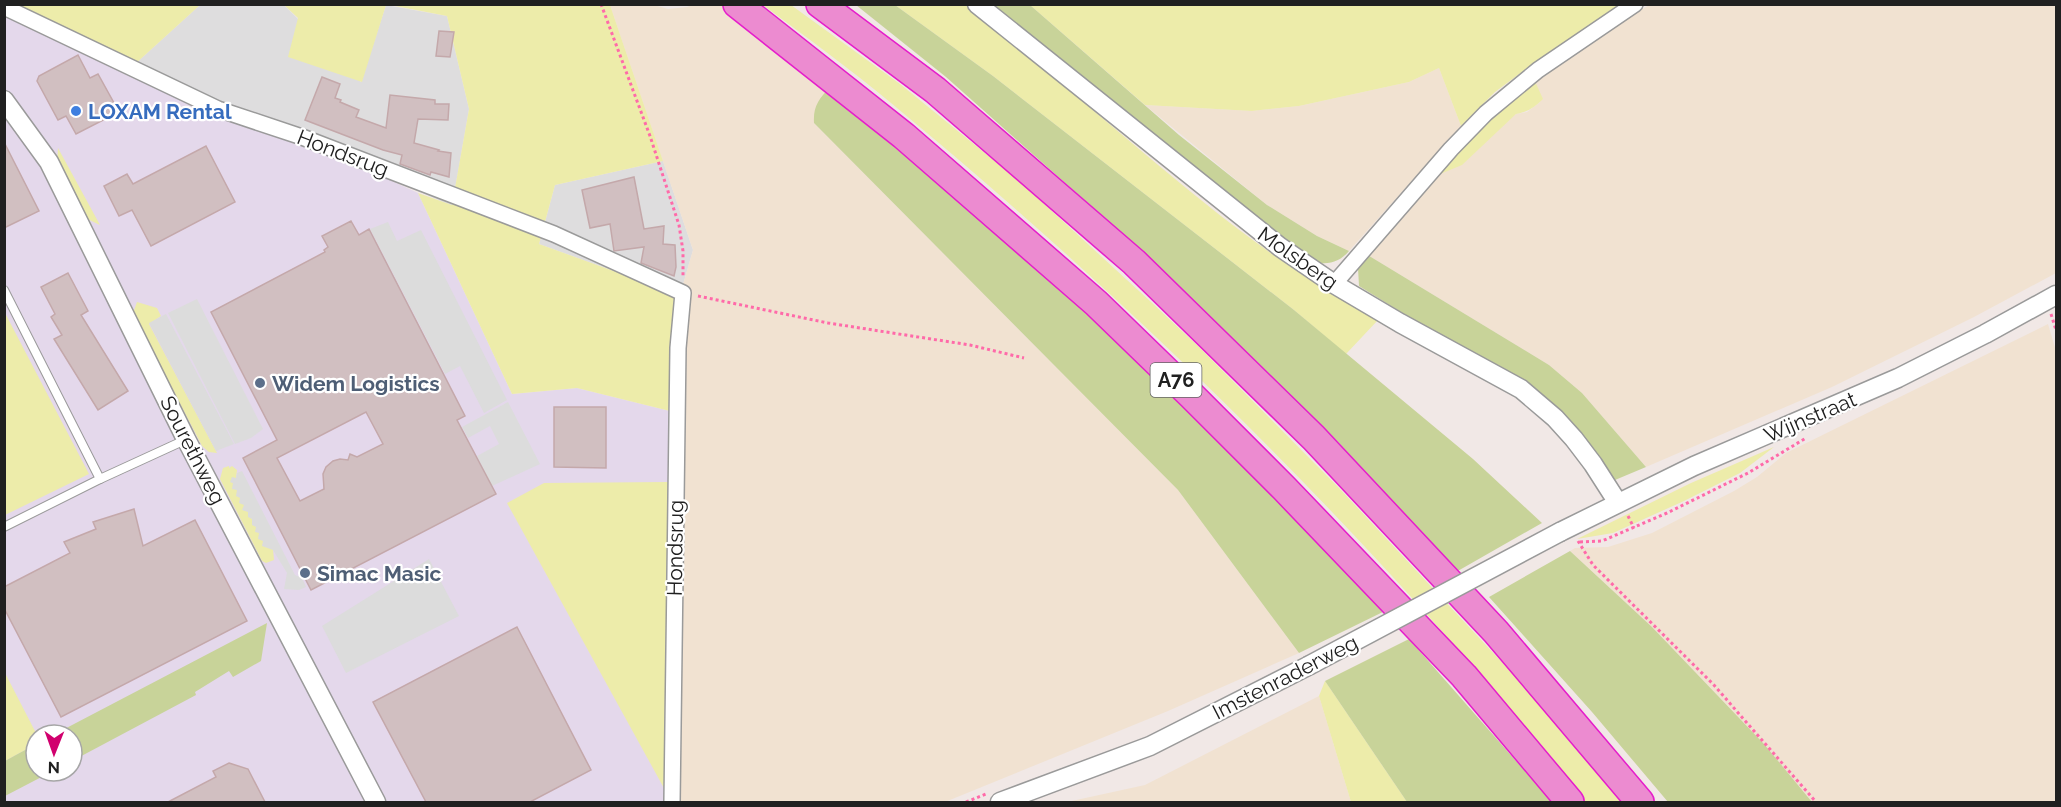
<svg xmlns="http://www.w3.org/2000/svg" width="2061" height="807" font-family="Raleway,sans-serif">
  <rect width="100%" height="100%" fill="#f1e8e6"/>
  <g fill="#deddde">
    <polygon points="200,5 284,5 361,82 386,5 447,16 469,109 452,206 134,65"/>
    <polygon points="663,161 693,250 680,295 539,244 555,185"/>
  </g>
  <path fill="#e4d8eb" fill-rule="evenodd" d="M6,4L418,193L512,394L577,388L678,413L665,802H5L4,5ZM36,735H72V771H36Z"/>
  <g fill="#f1e2d1">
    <polygon points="610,5 654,5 668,9 687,7 692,5 722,5 830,87 814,123 1178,490 1299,653 1168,711 945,802 679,802 680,295 693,250"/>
    <polygon points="1649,5 2056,5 2056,273 1974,317 1832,387 1646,467 1582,393 1549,365 1366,254 1433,177 1516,114 1527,112 1539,103 1542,99 1534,79"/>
    <polygon points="1439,68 1461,126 1349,251 1317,236 1267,205 1145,105 1252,111 1299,106 1409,82"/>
    <polygon points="2048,324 2056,351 2056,802 1812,802 1764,744 1652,627 1570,551 1575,548 1608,547 1652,533 1734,491 1757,477 1786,453"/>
    <polygon points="1319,696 1351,802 1067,802 1145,785"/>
  </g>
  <g fill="#edecaa">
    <polygon points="7,5 200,5 134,65"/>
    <polygon points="284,5 386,5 362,82 288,57 298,18"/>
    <polygon points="390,5 610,5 663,161 555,185 539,244 680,295 678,413 577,388 512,394 418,193 452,205 469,109 447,16"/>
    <path d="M763,5H791L900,84L1018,180L1151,302L1199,347L1339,488L1553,717L1621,802H1584C1560,772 1537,741 1512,712C1325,491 1115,288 891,103C850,69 806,37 763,5Z"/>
    <path d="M895,5H969C1025,53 1082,101 1139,149C1215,213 1290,273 1378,320L1346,354L1294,310L993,76Z"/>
    <polygon points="1030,5 1625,5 1534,63 1495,92 1461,126 1439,68 1409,82 1299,106 1252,111 1145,105"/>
    <path d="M1534,79L1543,99C1535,107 1528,112 1516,114L1462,165L1433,177L1471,134Z"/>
    <polygon points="58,148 100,225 83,217 57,166"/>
    <polygon points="137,302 157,308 161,316 149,324 217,453 209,452 202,446 133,313"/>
    <polygon points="4,311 89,474 5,515 4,515"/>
    <polygon points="1774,447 1740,473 1684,501 1613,533 1577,539 1691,483"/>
    <polygon points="229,466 229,468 232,466 237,470 236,478 231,482 233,483 263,540 273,549 274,560 266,563 262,561 220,479 223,468"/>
    <polygon points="668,482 665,790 507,503 544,483"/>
    <polygon points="4,671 37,735 36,744 5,761"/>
    <polygon points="1325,681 1407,802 1351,802 1319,696"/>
  </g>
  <g fill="#c8d399">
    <polygon points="856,5 895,5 993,76 1294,310 1473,459 1542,523 1456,572 1338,442 1262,367 1108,221 946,77"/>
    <path d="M991,5H1030L1179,135L1267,205L1317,236L1349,251C1338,264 1327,264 1310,263Z"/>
    <path d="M830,87L1081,298L1387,610L1299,653L1178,490L814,123C813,106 819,99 830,87Z"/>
    <polygon points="1366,254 1549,365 1582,393 1646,467 1615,480 1583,441 1533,388 1507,370 1446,340 1359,286 1358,268"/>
    <polygon points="1570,551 1652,627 1764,744 1812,802 1668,802 1592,712 1489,597"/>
    <polygon points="267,623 261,661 233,677 229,671 195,692 196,695 72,761 72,735 53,735"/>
    <polygon points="1409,639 1552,802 1407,802 1325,681"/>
    <polygon points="36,744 36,771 53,771 5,796 5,761"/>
  </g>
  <g fill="#dcdcdc">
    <polygon points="388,222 397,241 421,230 507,400 484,413 460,366 445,374 370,229"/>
    <polygon points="197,299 263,429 251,438 235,444 168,313"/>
    <polygon points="166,314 234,444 216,451 149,323"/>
    <polygon points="508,402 540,464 492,486 477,456 499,444 490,426 468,438 462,427"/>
    <polygon points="242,471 295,575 302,578 306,587 299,590 284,589 287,573 273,550 262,546 263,541 258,539 259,533 255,532 256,527 252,525 252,519 248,517 248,512 242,510 244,505 239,503 240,498 236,496 237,490 232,489 233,483 230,482 232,477 236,478 237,473"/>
    <polygon points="429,559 459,616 346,673 322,626"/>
  </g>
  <g fill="#d1bfc1" stroke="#c4a8aa" stroke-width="1.5" fill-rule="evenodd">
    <polygon points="439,31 454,32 450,57 436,56"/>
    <polygon points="78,55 90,78 98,74 119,112 76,134 66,116 58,120 37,81 39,76"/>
    <polygon points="322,77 340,84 335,98 341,100 340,102 359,110 356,117 386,128 390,95 435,100 435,104 449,104 448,120 418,119 414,143 439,150 438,151 451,153 449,177 431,172 430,175 400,164 402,155 383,150 305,120"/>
    <polygon points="4,142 39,211 4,228"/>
    <polygon points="206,146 235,202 151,246 132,210 119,216 104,186 127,174 133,184"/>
    <polygon points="634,177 644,229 664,226 663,244 675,245 676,267 674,276 641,263 644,247 614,251 610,224 590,228 582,190"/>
    <path d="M351,221L359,235L369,229L465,416L457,420L496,494L311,590L243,458L277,440L211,312L325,252L324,250L328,247L322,236ZM366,412L383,444L357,457L350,454L348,460L340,459L333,461L326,467L323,474L324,489L300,501L277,458Z"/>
    <polygon points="68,273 88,311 81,315 128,391 98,410 54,339 62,335 51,317 55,314 41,287"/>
    <polygon points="554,407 606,407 606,468 554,467"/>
    <polygon points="134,509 143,546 195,520 247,621 61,717 4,608 4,587 70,553 64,542 96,529 93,522"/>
    <polygon points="517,627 591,770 530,802 426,802 373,702"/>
    <polygon points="229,763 248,769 265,802 168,802 216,777 213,771"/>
  </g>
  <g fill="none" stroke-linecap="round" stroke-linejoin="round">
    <g stroke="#9a9a9a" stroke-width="10">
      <g id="service">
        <polyline points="4,290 100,479"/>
        <polyline points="4,527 100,479 185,440"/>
      </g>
    </g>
    <g stroke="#9a9a9a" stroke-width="18">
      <g id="minor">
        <polyline points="4,7 218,109 302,137 554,234 683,293 678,348 672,802"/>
        <polyline points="1334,284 1451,149 1486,113 1538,70 1635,4"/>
      </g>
    </g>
    <g stroke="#9a9a9a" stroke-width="21">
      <g id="tertiary">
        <polyline points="977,4 1280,247 1334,284 1400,323 1521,389 1555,418 1574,439 1593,464 1618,503"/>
        <polyline points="4,100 49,162 186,439 376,802"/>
        <polyline points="1560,532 1694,466 1898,378 1985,334 2056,295"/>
        <polyline points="1000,802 1150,746 1308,666"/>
      </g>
    </g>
    <g stroke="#e51ecb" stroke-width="30">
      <g id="motorway">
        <polyline points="737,4 904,136 1096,303 1192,396 1284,488 1464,676 1570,802"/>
        <polyline points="820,4 935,90 1134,262 1314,438 1496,632 1640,802"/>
      </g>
    </g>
    <g stroke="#ff6aa9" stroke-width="3" stroke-dasharray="3 3" stroke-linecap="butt">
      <polyline points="601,4 650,136 679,225 683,251 683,277"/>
      <polyline points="698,296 828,323 970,345 1024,358"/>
      <polyline points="2051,314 2056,330"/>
      <polyline points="1628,516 1634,528"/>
      <polyline points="1578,541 1593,565 1713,684 1816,802"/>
      <polyline points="1580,542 1602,541 1667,513 1748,473 1806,438"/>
      <polyline points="966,802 986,794"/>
    </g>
    <use href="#service" stroke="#fff" stroke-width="8"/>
    <use href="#minor" stroke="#fff" stroke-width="15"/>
    <use href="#tertiary" stroke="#fff" stroke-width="18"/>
    <use href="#motorway" stroke="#ec8bd0" stroke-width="27"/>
    <g stroke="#9a9a9a" stroke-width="21" stroke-linecap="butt">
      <polyline id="tertiary-bridge" points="1308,666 1560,532"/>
    </g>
    <use href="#tertiary-bridge" stroke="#fff" stroke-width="18"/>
  </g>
  <circle fill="#3f7fe0" stroke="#fff" stroke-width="2" cx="76" cy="111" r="6"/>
  <g fill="#5c6f8a" stroke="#fff" stroke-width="2">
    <circle cx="260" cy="383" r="6"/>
    <circle cx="305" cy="573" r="6"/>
  </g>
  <g text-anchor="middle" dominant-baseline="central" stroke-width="4.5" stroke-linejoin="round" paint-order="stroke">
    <rect fill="#fff" stroke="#636363" stroke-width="1.5" x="1150.5" y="363" width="51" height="34" rx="4.5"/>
    <g font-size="20" font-weight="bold" fill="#202020">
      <text x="1176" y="380">A76</text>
    </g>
    <g font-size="21" font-weight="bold" fill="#366cbe" stroke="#fff" text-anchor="start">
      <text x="88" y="111">LOXAM Rental</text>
    </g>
    <g font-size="21" fill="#202020" stroke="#fff">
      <text transform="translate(343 153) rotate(21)">Hondsrug</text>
      <text transform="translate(1298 258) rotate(35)">Molsberg</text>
      <text transform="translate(1810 417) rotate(-23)">Wijnstraat</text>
      <text transform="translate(193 450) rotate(63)">Sourethweg</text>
      <text transform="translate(675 548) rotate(-89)">Hondsrug</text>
      <text transform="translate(1285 677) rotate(-27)">Imstenraderweg</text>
    </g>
    <g font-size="21" font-weight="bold" fill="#4e5e75" stroke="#fff" text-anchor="start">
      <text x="272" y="383">Widem Logistics</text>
      <text x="317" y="573">Simac Masic</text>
    </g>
  </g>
  <rect width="2061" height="807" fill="none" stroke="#202020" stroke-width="12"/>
  <g transform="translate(54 753) rotate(181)"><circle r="28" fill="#ffffff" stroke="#a6a6a6" stroke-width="1.5"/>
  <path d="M0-4.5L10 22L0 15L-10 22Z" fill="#d1006e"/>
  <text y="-9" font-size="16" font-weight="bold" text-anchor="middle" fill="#202020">N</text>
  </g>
</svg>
